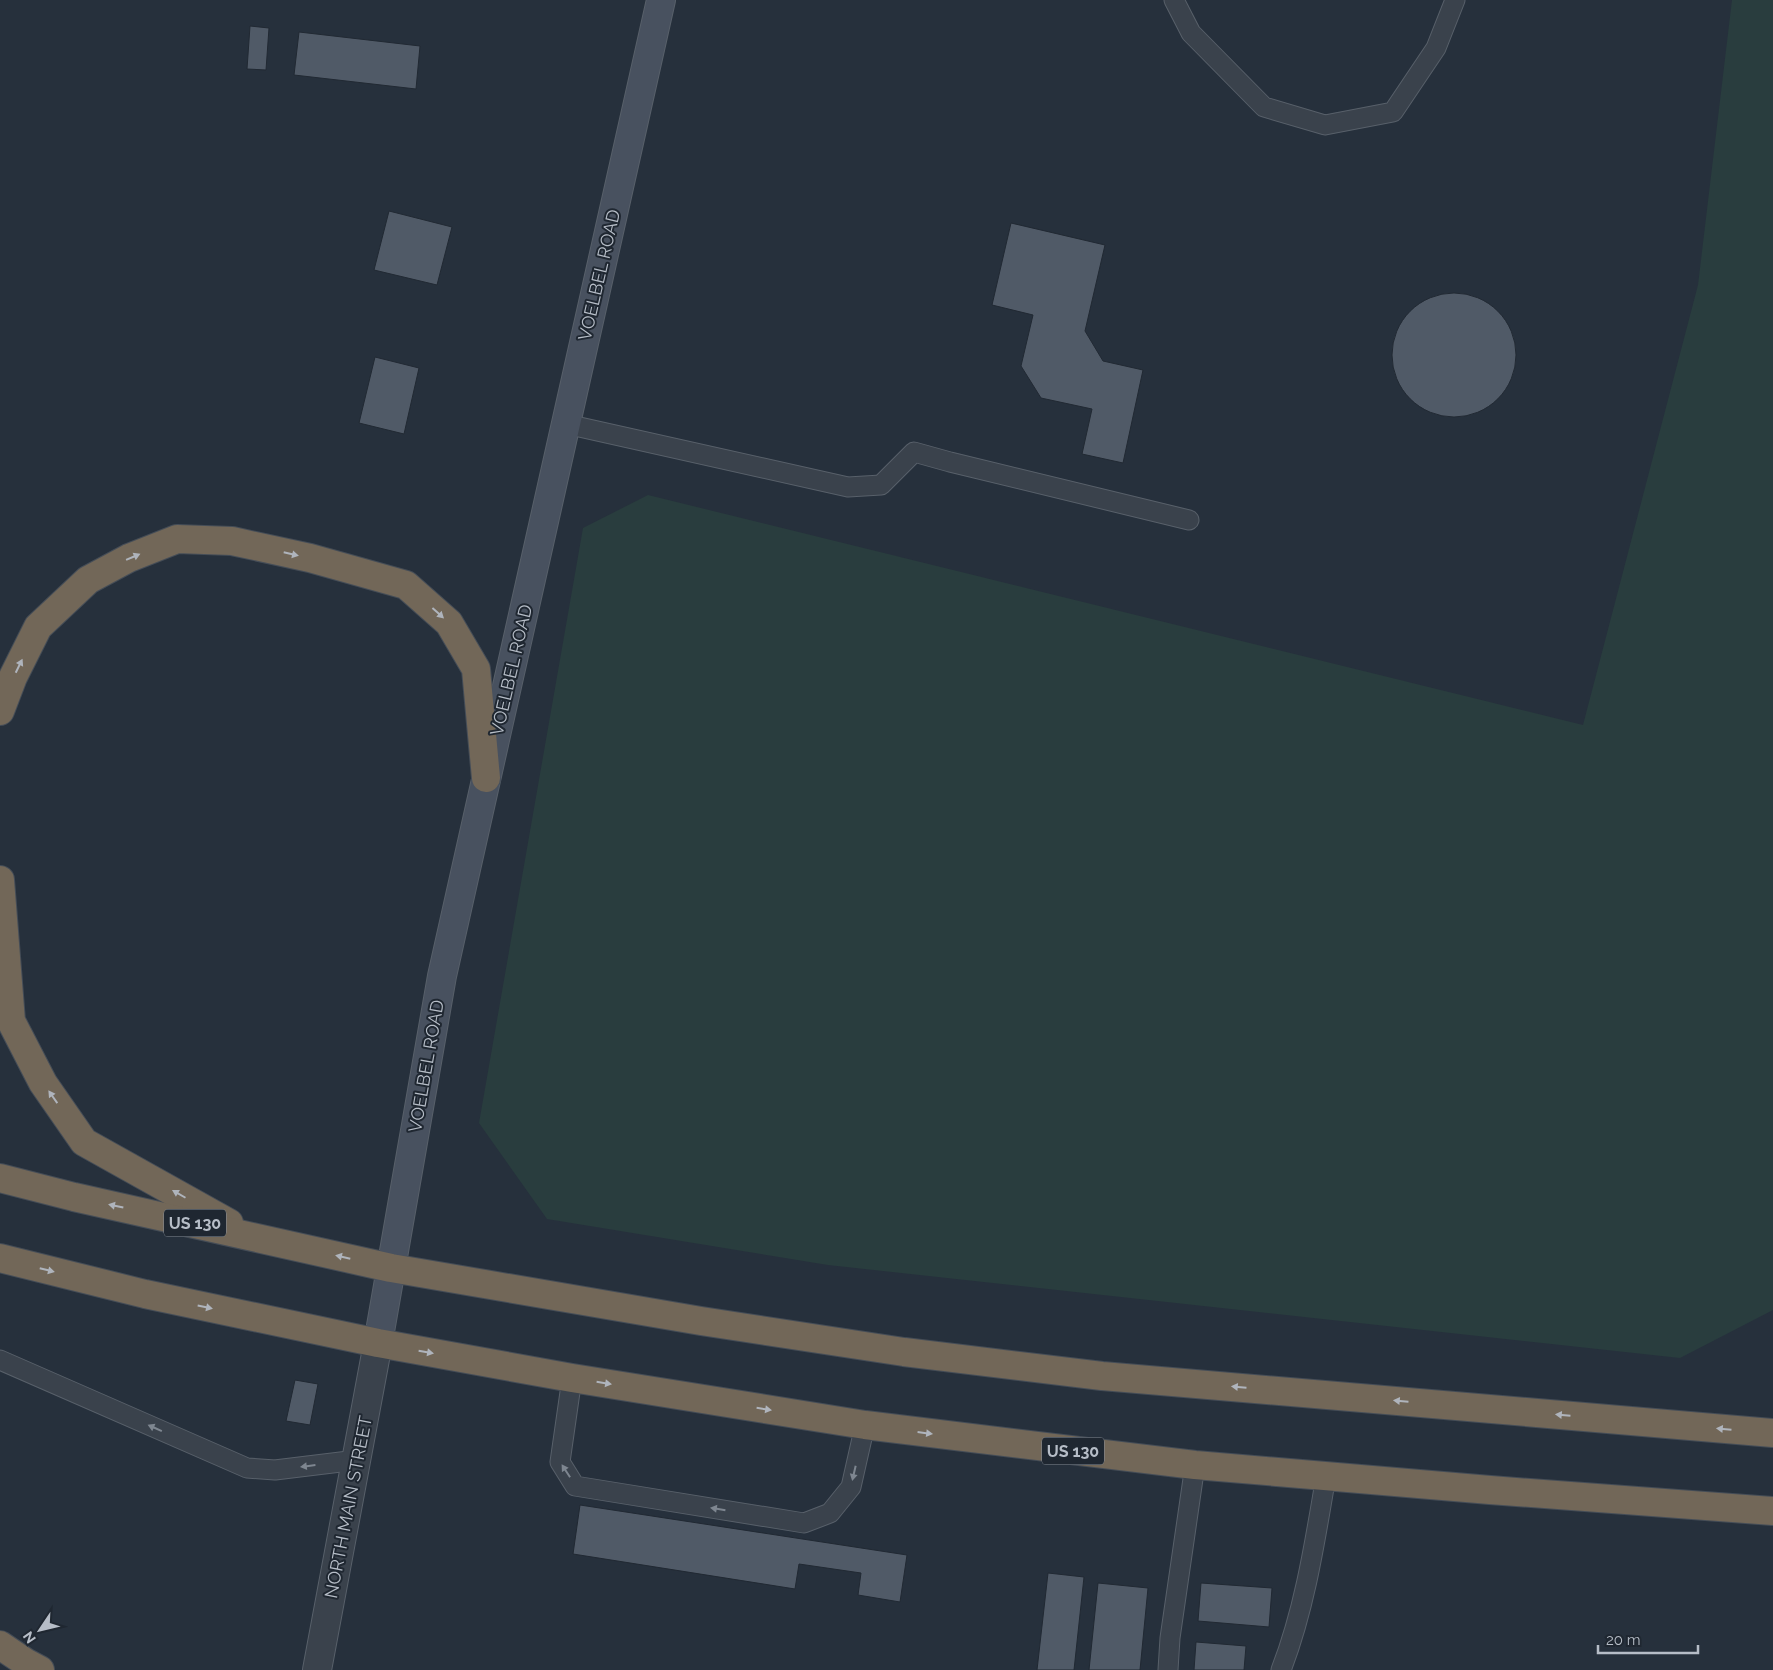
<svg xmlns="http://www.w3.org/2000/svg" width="1773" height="1670" font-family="Raleway,sans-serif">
  <rect width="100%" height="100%" fill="#26303c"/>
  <polygon fill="#293d3e" points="1732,0 1773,0 1773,1310 1680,1358 828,1265 547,1219 479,1123 583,528 648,495 1583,725 1698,285"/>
  <g fill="#505a67" stroke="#212933">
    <polygon points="250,26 269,28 266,70 247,69"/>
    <polygon points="299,32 420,46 416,89 294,75"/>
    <polygon points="389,211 452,227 437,285 374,270"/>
    <polygon points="1011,223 1105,245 1085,331 1103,361 1143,370 1123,463 1082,454 1092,409 1041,398 1021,366 1033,315 992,305"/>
    <circle cx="1454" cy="355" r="62"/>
    <polygon points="375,357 419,368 404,434 359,423"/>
    <polygon points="295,1380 318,1384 310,1425 286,1421"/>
    <polygon points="580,1505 907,1555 900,1602 858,1595 861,1573 799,1564 795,1589 573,1554"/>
    <polygon points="1048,1573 1084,1577 1074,1670 1037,1670"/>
    <polygon points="1098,1583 1148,1588 1140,1670 1089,1670"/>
    <polygon points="1201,1583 1272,1588 1269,1627 1198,1621"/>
    <polygon points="1196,1642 1246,1646 1244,1670 1194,1670"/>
  </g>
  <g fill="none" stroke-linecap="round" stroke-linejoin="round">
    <g stroke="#58606a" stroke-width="21">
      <g id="lane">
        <polyline points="1174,0 1191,33 1264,107 1325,125 1393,112 1436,48 1455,0"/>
        <polyline points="566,424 848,487 881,485 914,452 950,462 1189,520"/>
        <polyline points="0,1360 247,1468 275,1470 357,1460"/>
        <polyline points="572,1378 560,1462 575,1486 804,1523 830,1513 851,1487 865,1425"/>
        <polyline points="1168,1670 1170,1638 1195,1465"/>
        <path d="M1281,1670C1305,1608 1315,1541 1326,1476"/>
      </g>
    </g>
    <g stroke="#58606a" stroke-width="30">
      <polyline id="street" points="317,1670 378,1343"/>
    </g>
    <g stroke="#58606a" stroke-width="30">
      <polyline id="secondary" points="378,1343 442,976 661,0"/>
    </g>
    <g stroke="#454d57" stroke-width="30">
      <g id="highway">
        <polyline points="0,711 13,677 38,627 88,580 129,558 177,539 232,541 310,558 406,585 449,623 476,669 486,778"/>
        <polyline points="0,880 11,1021 43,1083 84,1142 229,1223"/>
        <polyline points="0,1178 74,1197 391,1268 701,1321 904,1352 1102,1376 1773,1433"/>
        <polyline points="0,1258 145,1294 378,1343 572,1378 865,1425 1195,1465 1490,1490 1773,1511"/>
        <polyline points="0,1645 25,1662 40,1670"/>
      </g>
    </g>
    <use href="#lane" stroke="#3a424c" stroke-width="19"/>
    <use href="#street" stroke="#3a424c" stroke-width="28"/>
    <use href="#secondary" stroke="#48515f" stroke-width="28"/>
    <use href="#highway" stroke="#726758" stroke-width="28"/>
  </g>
  <defs><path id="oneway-solid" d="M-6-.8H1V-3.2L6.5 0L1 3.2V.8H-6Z" transform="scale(1.25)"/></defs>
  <g fill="#afb4bc">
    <use href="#oneway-solid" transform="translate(291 554) rotate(13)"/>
    <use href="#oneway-solid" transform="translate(133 557) rotate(-23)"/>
    <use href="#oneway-solid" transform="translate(438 613) rotate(42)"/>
    <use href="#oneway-solid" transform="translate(19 666) rotate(-64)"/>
    <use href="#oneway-solid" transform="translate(53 1097) rotate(-125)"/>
    <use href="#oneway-solid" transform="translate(179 1194) rotate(-150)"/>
    <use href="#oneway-solid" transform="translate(116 1206) rotate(-168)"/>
    <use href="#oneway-solid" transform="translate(343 1257) rotate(-167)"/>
    <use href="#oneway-solid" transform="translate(47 1270) rotate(14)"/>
    <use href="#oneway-solid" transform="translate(205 1307) rotate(12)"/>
    <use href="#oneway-solid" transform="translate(426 1352) rotate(10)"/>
    <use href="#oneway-solid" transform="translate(604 1383) rotate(9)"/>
    <use href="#oneway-solid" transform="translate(1239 1387) rotate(-175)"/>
    <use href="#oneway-solid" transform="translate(1401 1401) rotate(-175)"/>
    <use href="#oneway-solid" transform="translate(764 1409) rotate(9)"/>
    <use href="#oneway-solid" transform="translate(1563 1415) rotate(-175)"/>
    <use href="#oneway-solid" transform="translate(1724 1429) rotate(-175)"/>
    <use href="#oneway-solid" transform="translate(925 1433) rotate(7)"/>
  </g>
  <g fill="#7e8690">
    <use href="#oneway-solid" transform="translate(155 1428) rotate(-156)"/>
    <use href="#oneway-solid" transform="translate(308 1466) rotate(173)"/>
    <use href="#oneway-solid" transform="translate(566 1471) rotate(-123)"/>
    <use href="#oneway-solid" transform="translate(854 1473) rotate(103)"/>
    <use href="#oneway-solid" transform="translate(718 1509) rotate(-171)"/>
  </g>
  <g text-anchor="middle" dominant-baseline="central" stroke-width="4" stroke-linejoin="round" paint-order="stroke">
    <g fill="#1f2731" stroke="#89909a" stroke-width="1">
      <rect x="164" y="1209.5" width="62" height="27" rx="4"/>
      <rect x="1042" y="1437.5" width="62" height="27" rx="4"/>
    </g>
    <g font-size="16" font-weight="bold" fill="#b6bdc7">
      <text x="195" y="1223">US 130</text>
      <text x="1073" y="1451">US 130</text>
    </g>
    <g font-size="18" fill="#b6bdc7" stroke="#1f2731">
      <text transform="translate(599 275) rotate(-77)">VOELBEL ROAD</text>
      <text transform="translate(511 670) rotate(-77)">VOELBEL ROAD</text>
      <text transform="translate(426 1066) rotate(-80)">VOELBEL ROAD</text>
      <text transform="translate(348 1507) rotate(-79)">NORTH MAIN STREET</text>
    </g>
  </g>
  <g transform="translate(40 1630) rotate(235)" stroke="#1f2731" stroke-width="4" paint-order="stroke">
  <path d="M0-4L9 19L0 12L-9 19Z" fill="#b6bdc7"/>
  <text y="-8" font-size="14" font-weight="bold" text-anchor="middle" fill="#b6bdc7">N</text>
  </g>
  <path d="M1598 1645v8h100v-8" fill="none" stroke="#b6bdc7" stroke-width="2.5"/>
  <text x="1606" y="1645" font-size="15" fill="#b6bdc7" stroke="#1f2731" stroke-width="4" paint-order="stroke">20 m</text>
</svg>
